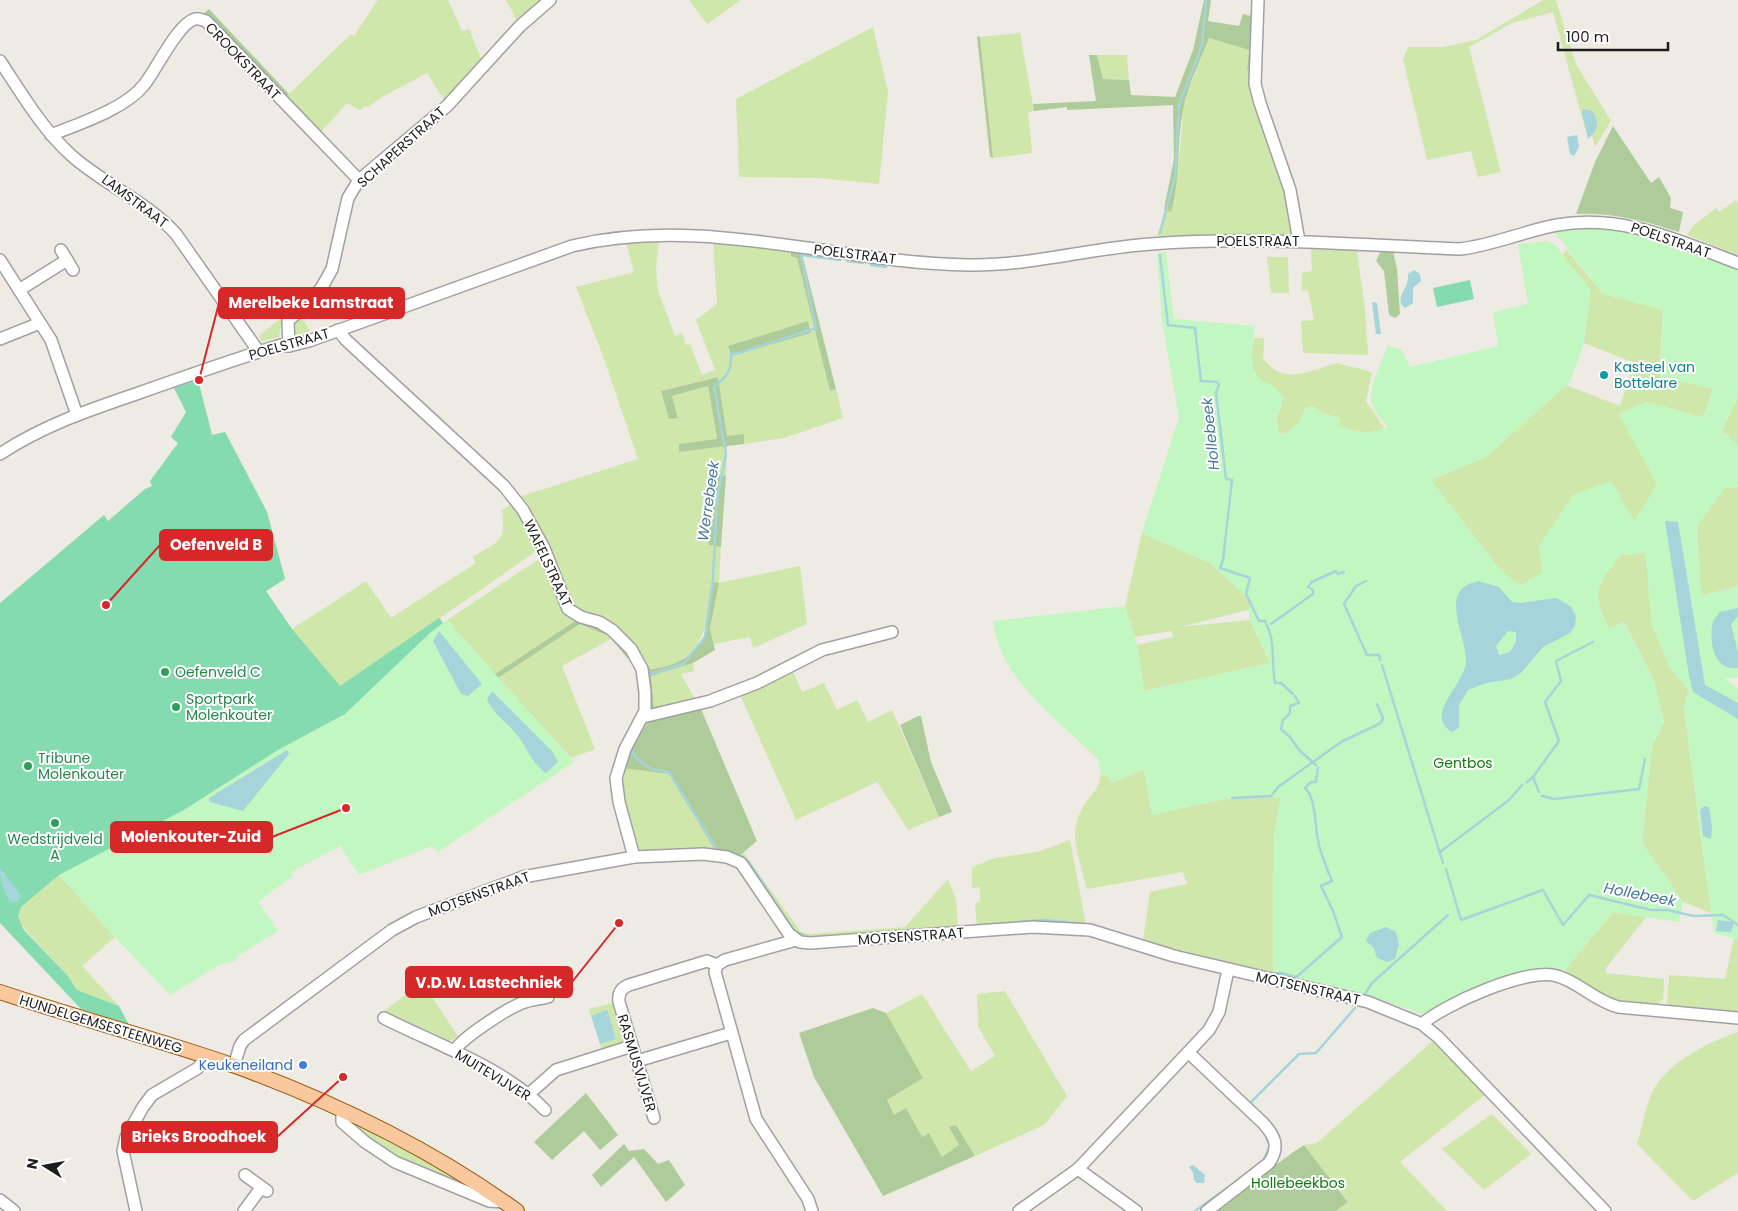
<svg xmlns="http://www.w3.org/2000/svg" width="1738" height="1211" font-family="Poppins,sans-serif">
  <rect width="100%" height="100%" fill="#eeeae4"/>
  <g fill="#cfe7ab" fill-rule="evenodd">
    <polygon points="378,0 448,0 462,31 469,29 483,63 446,103 427,73 384,96 368,107 365,106 359,110 347,103 320,133 285,98 351,34 354,36"/>
    <polygon points="506,0 544,0 518,23"/>
    <polygon points="689,0 741,0 707,24"/>
    <polygon points="1543,0 1556,0 1576,64 1611,121 1595,147 1590,127 1585,128 1553,12 1512,23 1469,47 1501,172 1478,177 1471,151 1427,160 1403,59 1408,47 1443,47 1476,40"/>
    <polygon points="873,27 888,92 879,184 820,178 739,177 736,99"/>
    <polygon points="1020,33 1034,111 1028,112 1032,153 993,158 980,37"/>
    <polygon points="1209,38 1249,50 1247,70 1252,71 1253,106 1257,104 1283,171 1296,234 1157,236 1165,210 1171,211 1180,150 1183,112 1188,91"/>
    <polygon points="1097,55 1127,55 1129,80 1103,79"/>
    <polygon points="1736,200 1738,204 1738,255 1687,235 1692,227 1716,208 1719,212"/>
    <path d="M625,238L659,239L656,268L658,291L675,336L682,333L686,345L690,344L702,375L715,370L696,320L717,304L713,241L791,249V256L797,258L830,390L836,389L843,418L784,438L744,444V434L727,436L718,377L661,391L669,419L678,417L672,396L708,386L717,440L679,444V452L727,446L726,476H718L708,541L709,545L721,547L719,583L800,566L807,624L753,648L750,637L714,644L710,627L718,583C704,625 705,665 650,669L642,656L630,645L574,610L519,497L638,459L603,356L576,287L634,272ZM808,321L812,329L811,333L730,356L728,346Z"/>
    <polygon points="1297,245 1357,249 1365,311 1368,355 1303,353 1301,321 1314,320 1308,290 1302,291 1302,273 1312,271 1311,249 1297,248"/>
    <polygon points="1566,249 1603,294 1663,309 1660,364 1642,366 1584,343 1586,325 1563,256"/>
    <polygon points="1267,257 1288,257 1289,293 1271,293"/>
    <polygon points="301,316 310,331 292,337 292,326"/>
    <polygon points="282,317 279,337 262,341 259,336"/>
    <path d="M1254,338H1264L1263,358C1283,388 1312,369 1338,363C1349,368 1361,367 1372,373L1366,401L1385,429L1365,433L1339,427L1340,418L1324,414L1312,406L1305,408L1299,422L1287,434L1279,433C1273,413 1282,415 1282,400C1281,385 1261,384 1255,373C1249,363 1252,349 1254,338Z"/>
    <polygon points="1660,371 1660,377 1713,388 1703,417 1646,402 1619,414 1658,485 1634,521 1520,586 1499,569 1431,480 1486,457 1566,385 1620,406 1630,375"/>
    <path d="M198,380L212,435L225,432L267,512L285,579L266,591L292,629L366,581L391,618L476,563L473,557C500,540 506,543 502,510L515,503L541,548L440,618L442,621L346,710L167,530Z"/>
    <polygon points="1738,397 1738,445 1722,431"/>
    <polygon points="1738,487 1738,586 1701,596 1697,526 1725,488"/>
    <polygon points="1142,533 1210,563 1253,602 1248,610 1180,627 1250,620 1270,663 1144,691 1137,645 1173,637 1172,631 1133,637 1125,606"/>
    <path d="M1646,553L1652,625L1669,666L1688,689L1684,708L1711,913L1683,902L1642,843L1652,747L1664,722L1653,678L1624,622L1609,628C1590,590 1597,586 1621,555Z"/>
    <polygon points="542,557 578,619 495,674 447,620"/>
    <polygon points="580,624 601,631 611,639 562,666 595,749 571,758 498,678"/>
    <polygon points="693,663 694,671 681,674 696,701 652,710 650,707 654,707 651,676"/>
    <polygon points="791,667 802,692 824,683 837,710 857,700 868,722 892,710 939,817 908,830 877,782 796,820 740,695"/>
    <polygon points="622,768 669,773 715,850 642,852 639,849 620,782"/>
    <path d="M1144,769L1152,815C1194,806 1239,792 1281,798L1274,835L1273,975L1143,941L1150,892L1187,884L1183,872L1087,889C1080,862 1067,833 1083,807C1090,795 1100,788 1101,774L1110,777L1112,783Z"/>
    <polygon points="1070,840 1086,924 1045,922 977,926 975,903 980,902 980,887 972,888 972,867 995,858 1037,852"/>
    <polygon points="743,852 801,932 810,934 905,927 948,879 956,900 958,928 809,939 797,935 748,863 739,856"/>
    <polygon points="59,875 115,937 82,966 119,1006 77,990 68,976 20,924 18,916 21,907"/>
    <polygon points="1613,912 1646,917 1606,968 1606,973 1664,979 1663,999 1656,1006 1615,1001 1600,996 1565,973 1565,970"/>
    <polygon points="1734,937 1738,940 1738,1015 1670,1008 1667,1003 1669,975 1725,979"/>
    <polygon points="427,978 433,998 458,1036 449,1042 383,1012"/>
    <polygon points="1005,991 1067,1096 1044,1125 975,1156 956,1125 949,1127 959,1145 942,1158 929,1133 922,1137 906,1109 894,1116 887,1100 903,1091 886,1013 922,994 971,1071 995,1056 978,1026 977,994"/>
    <polygon points="616,1002 627,1040 623,1045 603,1052 600,1044 616,1038 609,1015 606,1016 608,1011 591,1016 589,1009"/>
    <path d="M1738,1032V1173L1693,1201L1637,1144C1642,1128 1645,1110 1651,1095C1664,1064 1708,1042 1738,1032Z"/>
    <polygon points="1434,1040 1486,1094 1400,1162 1447,1211 1336,1211 1348,1201 1304,1145 1317,1143"/>
    <polygon points="1492,1114 1531,1154 1484,1190 1442,1149"/>
    <polygon points="349,1120 413,1150 474,1190 382,1151"/>
  </g>
  <g fill="#aecc9a">
    <path d="M1204,0H1211L1208,21L1239,26L1243,14L1255,17L1252,71L1247,70L1249,50L1209,38C1200,62 1187,86 1183,111C1176,145 1181,178 1171,212L1164,209L1174,159L1173,105L1067,110V107L1034,111L1033,104L1096,101L1089,55H1097L1103,79L1129,80L1131,95L1175,97L1193,50Z"/>
    <polygon points="209,9 289,94 285,98 202,15"/>
    <polygon points="977,36 980,37 993,158 990,157"/>
    <path d="M1613,126L1651,183L1659,177L1671,198L1670,208L1683,212L1679,232C1645,221 1612,212 1576,214L1595,162Z"/>
    <polygon points="791,249 801,250 836,389 830,391 797,258 791,256"/>
    <polygon points="1384,251 1393,251 1397,269 1400,314 1395,318 1389,315 1384,271 1376,261 1380,253"/>
    <polygon points="808,321 811,333 731,356 728,346"/>
    <polygon points="718,377 727,436 744,434 744,444 679,452 679,444 717,439 708,386 672,396 678,418 669,419 661,391"/>
    <polygon points="718,475 726,476 721,547 709,545 708,541"/>
    <path d="M714,582L719,583L710,628L715,650L693,663L651,676L654,707H650L630,645L634,642L650,669C673,668 702,654 706,628C709,612 709,597 714,582Z"/>
    <polygon points="578,619 606,628 630,656 628,659 609,636 580,624 498,678 495,674"/>
    <polygon points="701,709 757,841 739,856 715,850 669,774 622,768 628,754 648,722"/>
    <polygon points="918,716 921,716 931,762 952,812 939,817 900,725"/>
    <polygon points="873,1008 886,1013 923,1078 887,1100 894,1115 906,1108 922,1137 929,1133 942,1157 959,1145 949,1127 956,1125 975,1156 883,1196 814,1077 799,1033"/>
    <polygon points="586,1093 618,1135 600,1150 584,1131 552,1160 534,1142"/>
    <polygon points="624,1144 629,1151 644,1149 658,1164 669,1160 685,1185 666,1202 634,1157 601,1187 592,1175"/>
    <path d="M1304,1145L1348,1202L1336,1211H1218C1247,1189 1273,1165 1304,1145Z"/>
  </g>
  <g fill="#c3f7c2">
    <path d="M1571,225L1635,230L1738,270V397L1722,431L1738,445V487L1725,488L1697,526L1701,596L1738,586V677L1725,679L1738,688V940L1715,933L1713,927L1684,708L1688,690L1669,666L1652,625L1645,553L1621,555C1597,586 1590,591 1609,628L1623,622L1653,678L1664,723L1652,747L1642,843L1683,902L1679,922L1613,912L1565,970L1532,972L1492,982L1422,1014L1374,997L1273,975L1274,835L1281,798C1239,792 1194,806 1152,815L1144,769L1112,783L1110,777L1101,774L1098,759C1058,720 1000,680 993,621L1125,606L1137,645L1144,691L1270,663L1250,620L1248,610L1252,602L1210,563L1142,533L1179,417L1162,321L1157,253L1166,252L1174,319L1255,326C1253,340 1248,359 1255,372C1260,384 1281,385 1282,399C1282,414 1273,413 1279,433L1287,434L1299,422L1305,408L1313,406L1324,414L1340,418L1339,427L1365,433L1388,427C1382,420 1375,412 1372,404C1366,392 1383,360 1387,346L1401,349L1410,367L1498,346L1493,312L1528,304L1518,244L1548,241L1557,246L1563,256L1591,290L1584,343L1570,382L1486,457L1431,480L1499,569L1520,586L1542,572L1539,546L1573,495L1611,481L1634,521L1657,485L1619,414L1646,402L1703,417L1713,389L1660,377L1663,310L1603,294L1552,229Z"/>
    <polygon points="447,620 574,762 438,852 432,846 359,875 340,846 291,872 293,876 258,902 278,931 236,957 237,960 219,965 170,995 115,937 59,875 184,810 278,750 345,714 430,633"/>
  </g>
  <g fill="#84dbb0">
    <polygon points="1470,280 1474,299 1437,307 1433,288"/>
    <polygon points="198,380 212,435 225,432 267,512 285,579 266,591 292,629 340,686 439,618 443,623 430,633 345,714 278,750 184,810 59,875 21,907 18,916 23,929 68,976 77,990 119,1006 129,1025 81,1009 0,923 0,603 104,515 108,521 145,489 152,486 150,481 178,443 171,437 186,412 174,388"/>
  </g>
  <g fill="#a5d4db" fill-rule="evenodd">
    <path d="M1583,109L1592,111C1600,122 1598,131 1588,139L1582,113Z"/>
    <polygon points="1577,135 1579,147 1574,156 1570,154 1567,137"/>
    <path d="M1414,270L1420,274L1421,281L1413,288V303L1405,308L1401,304C1399,290 1409,290 1408,274Z"/>
    <polygon points="1372,302 1377,303 1381,334 1376,334"/>
    <polygon points="1665,521 1678,522 1705,685 1738,703 1738,719 1693,692 1689,676"/>
    <path d="M1478,581L1499,587L1512,602L1521,603L1557,598L1571,607L1576,616L1575,626L1570,633L1543,647L1521,673L1511,679L1486,683L1468,690L1459,705V728L1452,732C1423,715 1465,684 1466,662C1468,643 1442,597 1467,585C1470,583 1474,583 1478,581ZM1508,631L1516,632V642L1510,652L1499,655L1496,646Z"/>
    <path d="M1738,608V616L1731,624L1738,653V668C1714,672 1708,640 1713,622C1714,619 1718,615 1720,612Z"/>
    <polygon points="439,631 482,684 468,696 461,694 433,641"/>
    <path d="M492,691L552,751L558,762L546,773C532,764 527,747 517,735C506,721 494,715 487,699Z"/>
    <polygon points="287,750 289,754 243,811 210,802 209,798"/>
    <polygon points="1704,806 1709,807 1712,827 1711,839 1703,836 1700,810"/>
    <path d="M0,868L20,894L21,897L17,902H10C3,891 0,880 0,868Z"/>
    <polygon points="1718,920 1734,922 1731,932 1716,931"/>
    <polygon points="1386,927 1396,932 1399,944 1395,959 1387,962 1377,958 1374,948 1366,941 1370,933"/>
    <polygon points="607,1010 609,1013 606,1016 609,1015 616,1039 600,1044 591,1016"/>
    <polygon points="1193,1165 1205,1175 1204,1183 1197,1183 1194,1180 1193,1172 1189,1167"/>
  </g>
  <g fill="none" stroke-linecap="round" stroke-linejoin="round">
    <g stroke="#a5d4db" stroke-width="2.5">
      <polyline points="1160,233 1175,177 1179,105 1202,45 1206,0"/>
      <path d="M1160,255L1168,325L1195,328L1201,381L1217,382L1219,385L1216,392L1226,479L1232,480L1223,560L1220,568L1250,578L1246,594L1259,621H1265C1276,641 1271,661 1275,683H1281L1293,694"/>
      <polyline points="848,261 863,263"/>
      <polyline points="871,265 886,267"/>
      <polyline points="1366,581 1356,586 1344,604 1367,655 1379,655 1380,660"/>
      <polyline points="1271,624 1313,594 1313,590 1308,587 1312,582 1336,571 1338,574 1344,572"/>
      <polyline points="1382,665 1443,863"/>
      <path d="M647,675L683,664L705,637L713,579L717,500L726,454L714,386C727,378 732,369 731,354L739,353L816,328L801,255L840,260"/>
      <polyline points="1295,696 1299,703 1290,706 1290,713 1283,720 1281,729 1289,736 1300,751 1316,765"/>
      <polyline points="634,743 640,734"/>
      <path d="M631,748C634,763 654,771 669,772L716,848"/>
      <polyline points="1533,777 1539,792"/>
      <polyline points="1527,782 1533,777 1559,741 1545,702 1561,681 1556,661 1593,642"/>
      <polyline points="1542,796 1554,799 1639,789 1645,759"/>
      <polyline points="1232,798 1271,796 1278,787 1341,742 1381,723 1383,718 1377,704"/>
      <polyline points="1440,852 1509,800 1522,785"/>
      <polyline points="748,861 794,931 807,937"/>
      <polyline points="1446,869 1461,920 1543,890 1563,925 1589,895 1651,910 1667,910 1694,916 1723,915 1738,925"/>
      <polyline points="1018,922 1043,920 1077,923"/>
      <polyline points="1272,974 1282,973 1296,977"/>
      <path d="M1294,979L1342,937L1333,911L1321,886L1332,881C1327,868 1320,854 1318,840C1315,826 1316,798 1305,788L1311,782H1316L1318,768"/>
      <polyline points="1363,997 1372,983 1448,915"/>
      <polyline points="1250,1103 1299,1054 1316,1053 1355,1008"/>
      <polyline points="1263,1161 1270,1146 1267,1139"/>
      <polyline points="1195,1211 1237,1181"/>
    </g>
    <g stroke="#a1a1a1" stroke-width="14">
      <g id="minor">
        <polyline points="1258,0 1255,84 1260,103 1290,190 1299,241"/>
        <path d="M0,61C22,94 42,129 72,156C105,185 146,201 176,234L259,352"/>
        <path d="M51,135C78,124 125,109 144,85C155,72 178,23 195,19C198,18 202,20 206,21L359,180"/>
        <polyline points="61,250 73,270"/>
        <polyline points="0,260 51,340 77,415"/>
        <polyline points="19,290 67,260"/>
        <polyline points="338,330 346,340 504,486 523,510 544,548 568,609 581,617 599,622 612,630 631,649 642,669 645,692 645,711 625,749 616,778 619,802 634,857"/>
        <polyline points="0,339 40,323"/>
        <polyline points="289,346 288,321 310,301 322,287 332,269 348,198 359,180 447,106 520,26 550,0"/>
        <path d="M0,454C42,426 89,410 136,394C184,377 232,360 281,345L289,346L309,341L572,246C703,214 837,263 969,265C1030,266 1090,248 1151,244C1254,236 1357,245 1460,249C1494,245 1524,231 1557,225C1621,213 1679,241 1738,263"/>
        <polyline points="643,717 710,701 757,683 822,650 892,632"/>
        <polyline points="796,940 725,960 717,965 715,972 756,1119 808,1199 812,1211"/>
        <path d="M384,1018C435,1044 505,1068 545,1110"/>
        <path d="M1422,1024C1445,1004 1528,967 1557,976C1579,982 1593,1000 1618,1007L1738,1018"/>
        <path d="M455,1050C463,1037 511,1006 525,1002C533,999 541,999 548,997"/>
        <path d="M1189,1053L1263,1123C1275,1136 1280,1147 1269,1163L1207,1211"/>
        <polyline points="637,1061 731,1033"/>
        <polyline points="234,1066 240,1046 244,1040 392,930 416,917 523,877 634,857 703,854 727,857 741,863 789,934 800,942 810,943 1033,927 1090,930 1174,956 1368,1002 1422,1024 1438,1037 1605,1211"/>
        <polyline points="529,1094 556,1070 632,1046"/>
        <polyline points="342,1110 342,1122 365,1142 395,1162 489,1201 504,1202"/>
        <path d="M654,1118L619,1002C618,994 621,988 629,985L707,961L717,965"/>
        <polyline points="1078,1169 1136,1211"/>
        <polyline points="245,1175 267,1191"/>
        <polyline points="0,1200 14,1211"/>
        <polyline points="136,1211 123,1151 126,1137 143,1107 152,1095 198,1068 206,1057"/>
        <polyline points="244,1211 261,1188"/>
        <polyline points="1019,1211 1078,1169 1209,1030 1219,1012 1228,970"/>
      </g>
    </g>
    <g stroke="#925405" stroke-width="16">
      <path id="major" d="M0,992C78,1018 157,1039 235,1066C334,1102 431,1149 517,1211"/>
    </g>
    <use href="#minor" stroke="#fff" stroke-width="11"/>
    <use href="#major" stroke="#f9c89e" stroke-width="14"/>
  </g>
  <circle fill="#0f9aa8" stroke="#fff" stroke-width="2" cx="1604" cy="375" r="5"/>
  <g fill="#2e9e5b" stroke="#fff" stroke-width="2">
    <circle cx="165" cy="672" r="5"/>
    <circle cx="176" cy="707" r="5"/>
    <circle cx="28" cy="766" r="5"/>
    <circle cx="55" cy="823" r="5"/>
  </g>
  <circle fill="#3f7fe0" stroke="#fff" stroke-width="2" cx="303" cy="1065" r="5"/>
  <g text-anchor="middle" dominant-baseline="central" stroke-width="4" stroke-linejoin="round" paint-order="stroke">
    <g font-size="14" fill="#1d1d1d" stroke="#fff">
      <text transform="translate(243 61) rotate(46)">CROOKSTRAAT</text>
      <text transform="translate(401 147) rotate(-42)">SCHAPERSTRAAT</text>
      <text transform="translate(135 201) rotate(37)">LAMSTRAAT</text>
      <text transform="translate(1671 240) rotate(19)">POELSTRAAT</text>
      <text x="1258" y="241">POELSTRAAT</text>
      <text transform="translate(855 254) rotate(7)">POELSTRAAT</text>
      <text transform="translate(289 344) rotate(-16)">POELSTRAAT</text>
      <text transform="translate(548 563) rotate(65)">WAFELSTRAAT</text>
      <text transform="translate(479 894) rotate(-20)">MOTSENSTRAAT</text>
      <text transform="translate(911 936) rotate(-4)">MOTSENSTRAAT</text>
      <text transform="translate(1308 988) rotate(13)">MOTSENSTRAAT</text>
      <text transform="translate(101 1024) rotate(17)">HUNDELGEMSESTEENWEG</text>
      <text transform="translate(637 1063) rotate(73)">RASMUSVIJVER</text>
      <text transform="translate(493 1075) rotate(31)">MUITEVIJVER</text>
    </g>
    <g font-size="14" fill="#0d838f" stroke="#fff" text-anchor="start">
      <text x="1614" y="367">Kasteel van<tspan x="1614" dy="16">Bottelare</tspan></text>
    </g>
    <g font-size="14" fill="#27864d" stroke="#fff" text-anchor="start">
      <text x="175" y="672">Oefenveld C</text>
      <text x="186" y="699">Sportpark<tspan x="186" dy="16">Molenkouter</tspan></text>
      <text x="38" y="758">Tribune<tspan x="38" dy="16">Molenkouter</tspan></text>
      <text x="55" y="839" text-anchor="middle">Wedstrijdveld<tspan x="55" dy="16">A</tspan></text>
    </g>
    <g font-size="14" fill="#11780f" stroke="#fff">
      <text x="1463" y="763">Gentbos</text>
      <text x="1298" y="1183">Hollebeekbos</text>
    </g>
    <g font-size="14" fill="#366cbe" stroke="#fff" text-anchor="end">
      <text x="293" y="1065">Keukeneiland</text>
    </g>
    <g font-size="15" font-style="italic" fill="#47799b" stroke="#fff">
      <text transform="translate(1210 434) rotate(-96)">Hollebeek</text>
      <text transform="translate(708 501) rotate(-82)">Werrebeek</text>
      <text transform="translate(1640 894) rotate(11)">Hollebeek</text>
    </g>
  </g>
  <path fill="none" stroke="#d62828" stroke-width="2" d="M199 380L219 303M106 605L160 545M346 808L272 837M619 923L572 982M343 1077L277 1137"/>
  <g fill="#d62828" stroke="#fff" stroke-width="2">
    <circle cx="199" cy="380" r="5"/>
    <circle cx="106" cy="605" r="5"/>
    <circle cx="346" cy="808" r="5"/>
    <circle cx="619" cy="923" r="5"/>
    <circle cx="343" cy="1077" r="5"/>
  </g>
  <g fill="#d62828" stroke="#d62828" stroke-width="2">
    <rect x="219" y="288" width="185" height="30" rx="5"/>
    <rect x="160" y="530" width="112" height="30" rx="5"/>
    <rect x="111" y="822" width="161" height="30" rx="5"/>
    <rect x="406" y="967" width="166" height="30" rx="5"/>
    <rect x="122" y="1122" width="155" height="30" rx="5"/>
  </g>
  <g font-size="15" text-anchor="middle" font-weight="bold" fill="#fff">
    <text x="311" y="308">Merelbeke Lamstraat</text>
    <text x="216" y="550">Oefenveld B</text>
    <text x="191" y="842">Molenkouter-Zuid</text>
    <text x="489" y="988">V.D.W. Lastechniek</text>
    <text x="199" y="1142">Brieks Broodhoek</text>
  </g>
  <g transform="translate(45 1166) rotate(281)" stroke="#ffffff" stroke-width="4" paint-order="stroke">
  <path d="M0-4L9 19L0 12L-9 19Z" fill="#1d1d1d"/>
  <text y="-8" font-size="14" font-weight="bold" text-anchor="middle" fill="#1d1d1d">N</text>
  </g>
  <path d="M1558 42v8h110v-8" fill="none" stroke="#1d1d1d" stroke-width="2.5"/>
  <text x="1566" y="42" font-size="15" fill="#1d1d1d" stroke="#ffffff" stroke-width="4" paint-order="stroke">100 m</text>
</svg>
